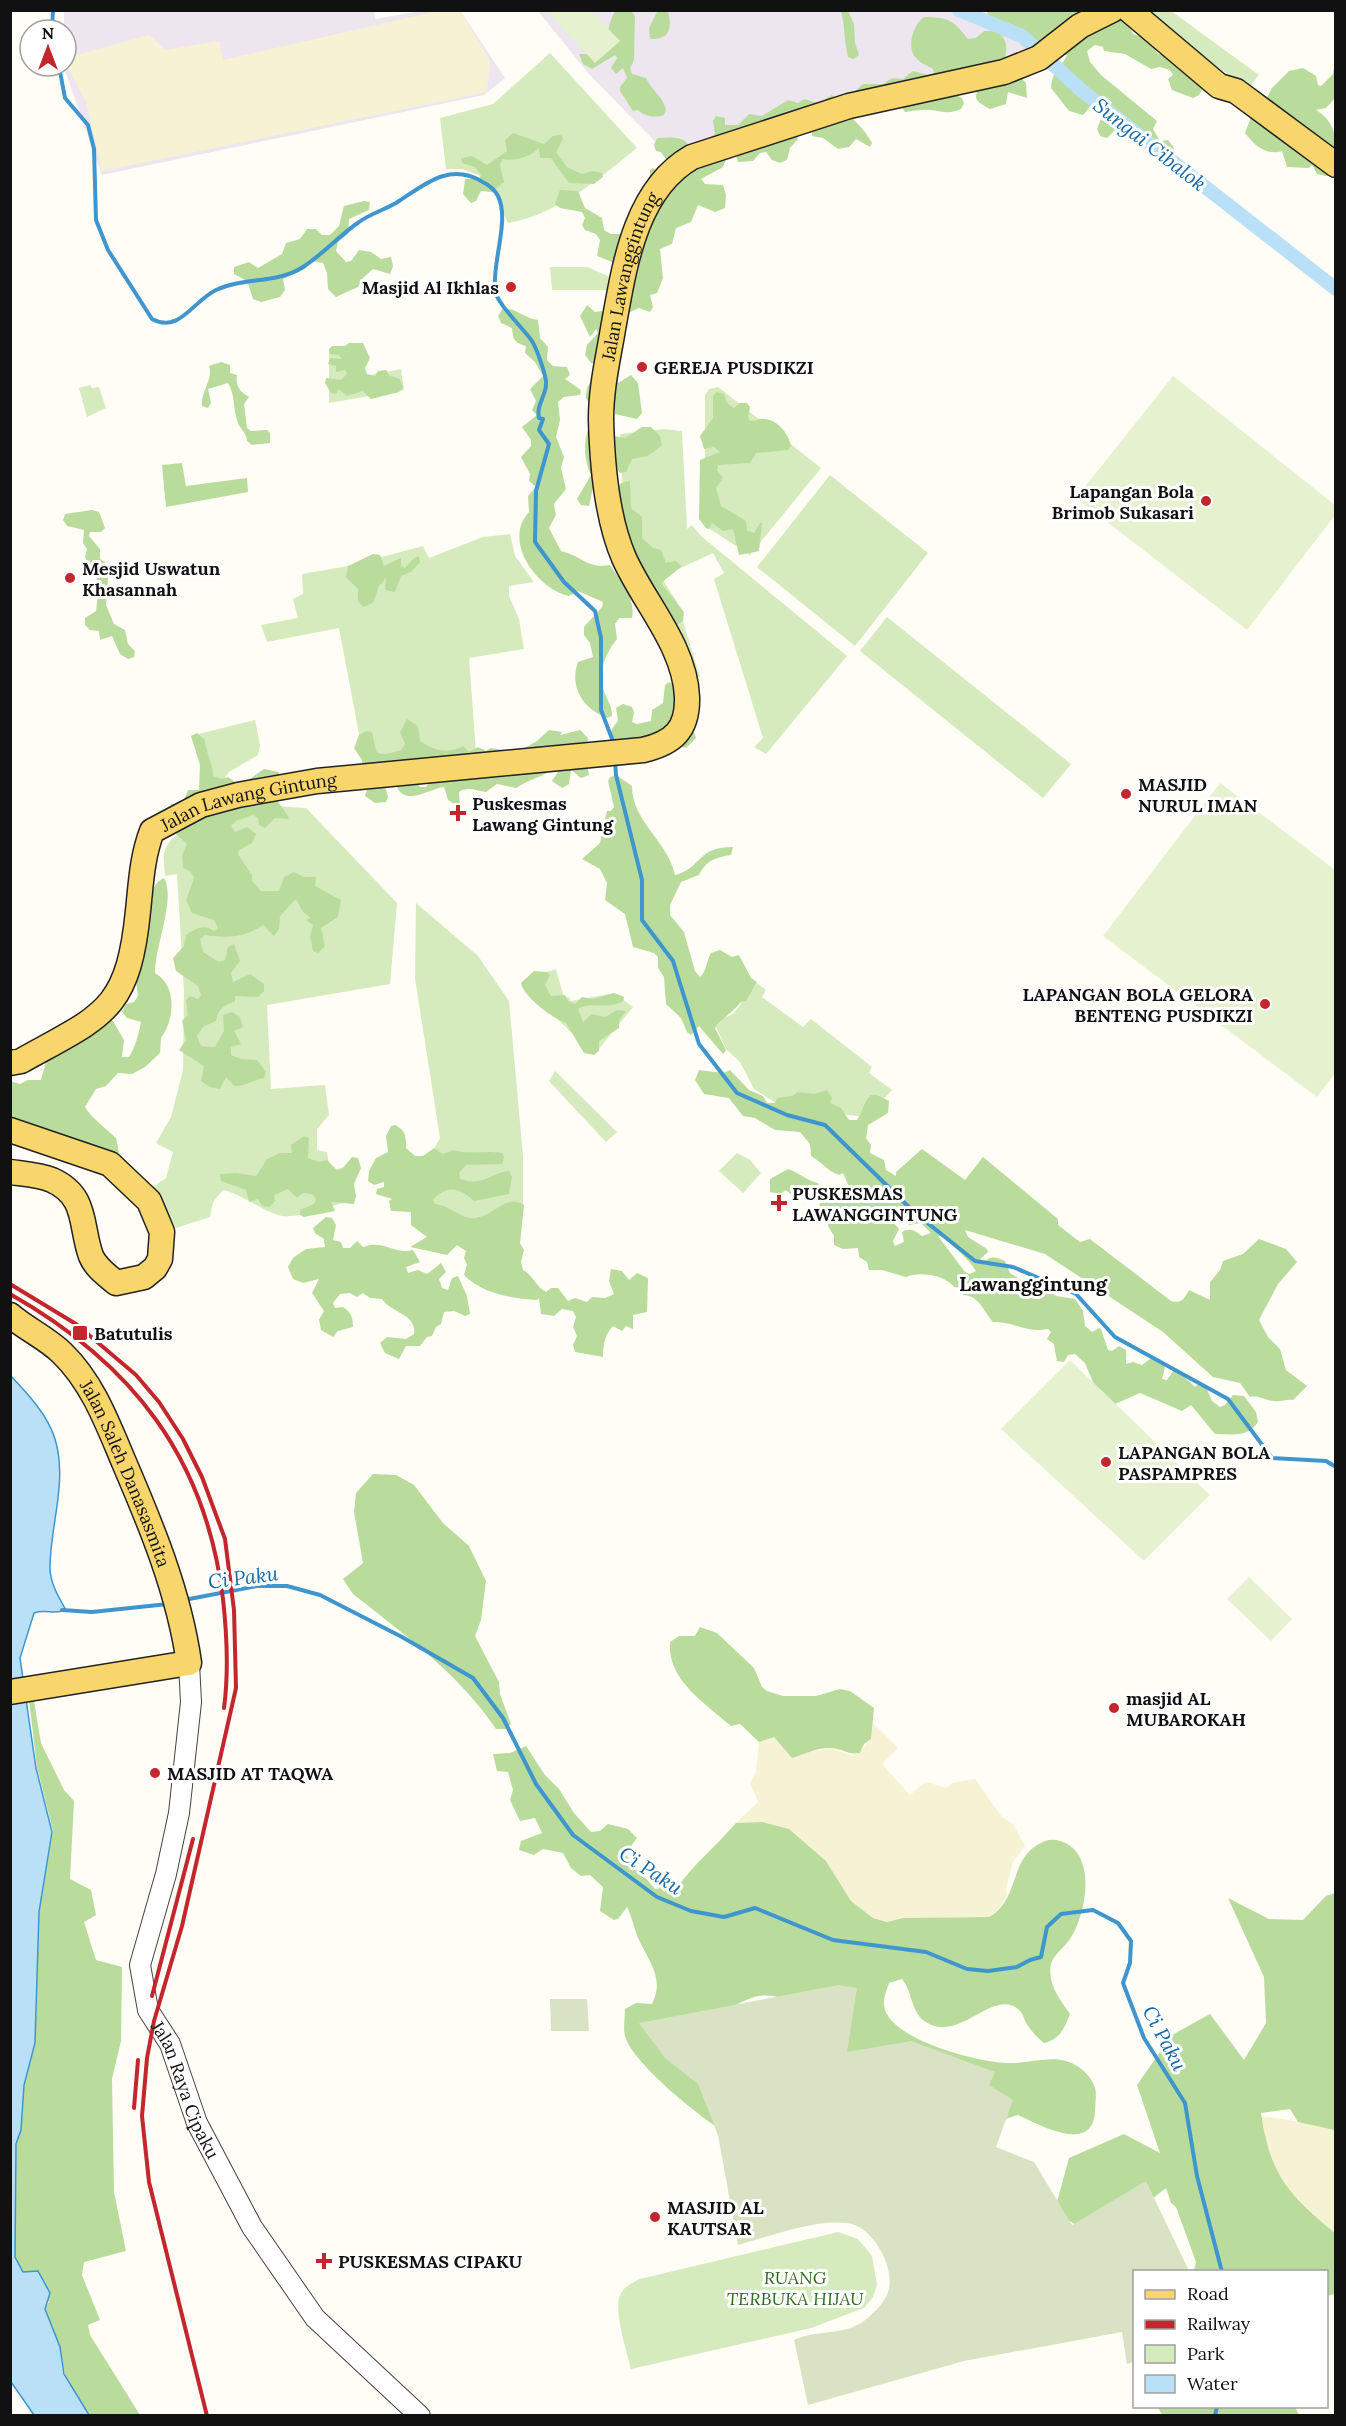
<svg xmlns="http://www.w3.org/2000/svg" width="1346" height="2426" font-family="Lora,serif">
  <rect width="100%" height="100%" fill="#fffdf5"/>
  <g fill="#eee6ef">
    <polygon points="374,10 375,19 421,11 460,10 505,78 484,95 102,175 64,68 64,11"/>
    <polygon points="538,11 951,11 995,22 1022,36 1033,52 675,162 587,72"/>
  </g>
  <g fill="#f6f3d4">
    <polygon points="460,11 490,61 487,92 102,171 86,102 66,64 66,58 149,35 166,50 219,41 223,60 438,11"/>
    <polygon points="873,1723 898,1748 882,1764 910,1795 923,1784 930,1783 946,1788 952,1783 975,1779 1002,1817 1013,1824 1025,1846 1013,1862 1006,1888 1007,1895 998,1910 989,1917 903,1918 887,1922 873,1918 851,1901 826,1861 789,1829 762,1822 736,1823 758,1802 750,1783 756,1772 759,1742 774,1736 787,1749 810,1752 831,1748 850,1755 860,1753 871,1739"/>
    <polygon points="1335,2105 1335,2266 1263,2199 1261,2116 1321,2125"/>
  </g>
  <g fill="#d5ebbd">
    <polygon points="1141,11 1171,11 1259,75 1248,89"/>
    <path d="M550,53L637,148C598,179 559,214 508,223L488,179L463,169H446L440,118L493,104Z"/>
    <polygon points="550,267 587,267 610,277 612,290 552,290"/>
    <polygon points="362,347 365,376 401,369 404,390 329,403 329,349"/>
    <polygon points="90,385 92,388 99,387 106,408 87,417 79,388"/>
    <polygon points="718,387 821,468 750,555 705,526 705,395 709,389"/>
    <polygon points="664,429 682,431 687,529 692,525 701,536 847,656 766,754 754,747 763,738 714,579 724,573 713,553 661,577 677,602 700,677 692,679 675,613 631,542 624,521 620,434"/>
    <polygon points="830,475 928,553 855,646 757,567"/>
    <polygon points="510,534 515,556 534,582 509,586 509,596 519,619 524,649 469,658 477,766 367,776 339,628 267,642 261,625 298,618 293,599 303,594 302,574 348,566 423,546 429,558 483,537"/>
    <polygon points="887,617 1071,764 1043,798 860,651"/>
    <polygon points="255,720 260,745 258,755 229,772 210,798 191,736"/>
    <path d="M271,806L306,808L397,903L390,984L267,1005L271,1089L325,1085L329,1115L317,1129V1150L327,1152L330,1171L352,1165L355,1199C336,1204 296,1221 278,1215C257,1208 244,1195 223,1190L213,1202L210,1217L176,1228L153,1187L166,1178L173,1152L156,1143L171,1117L183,1070L184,990L177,874L165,876C165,869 163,860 164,853C172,819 243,813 271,806Z"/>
    <polygon points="416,903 478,956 509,1001 523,1156 523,1213 503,1241 423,1205 420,1174 440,1138 415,978"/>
    <polygon points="556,969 564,998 569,997 571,1001 614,993 633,1007 594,1055 521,983 525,979"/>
    <polygon points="757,983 766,990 762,997 803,1027 811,1019 872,1067 869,1073 892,1090 869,1115 863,1117 779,1105 754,1089 740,1062 726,1049 716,1027 724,1018 733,1014"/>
    <polygon points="555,1071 617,1132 606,1142 549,1081"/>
    <polygon points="737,1153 750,1160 761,1173 743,1193 719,1171"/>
    <path d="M838,2232L858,2239L872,2256L877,2285L873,2297L864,2308L811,2328L631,2369C627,2352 612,2307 621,2293C625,2286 632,2283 640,2279Z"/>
  </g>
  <g fill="#b9dc9c" fill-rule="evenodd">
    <path d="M615,11H631L635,16L634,60L630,68L632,74L646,78C652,91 663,96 666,110L664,115C655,118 645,117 638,110L633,111L620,91V87L627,78L623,68L616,74L611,68L617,58L615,55L592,69L583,64L579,54H595C611,37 605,30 615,11Z"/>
    <path d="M654,11H668C672,27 671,40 650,39L649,28L657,12Z"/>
    <path d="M841,11H848L854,24L855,43L859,55L853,59L848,57C844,41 845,26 841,11Z"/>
    <path d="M987,11H1117L1122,13L1133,34L1148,39L1158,54L1171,55L1204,86L1199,95L1193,98L1172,90L1168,79L1173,75L1170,70L1160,67L1151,69L1125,54L1104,51L1103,47L1095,45L1087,51L1090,62L1101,75L1157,121L1153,129L1160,141L1168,140L1174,148L1173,153L1180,162V172L1173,175L1170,166C1153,157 1128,130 1116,129L1107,138L1100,136L1097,129L1103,114L1098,108H1089L1083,115L1069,111L1051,88C1052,71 1061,68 1067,55C1051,56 1034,46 1028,32L1019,31L1014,25L988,18Z"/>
    <path d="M924,17C949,17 953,20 968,39L976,38L984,31H998C1008,41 1007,47 1005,61L1026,83L1027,98L1008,92L1006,104L990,109C971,100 973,95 986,80L951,93L962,98L964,103L961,109C949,114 944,112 931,110C923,109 913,111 905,112L901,106L855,101L854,92L863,84H883L892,78L903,79L913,71L928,75L934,73L933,69C928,66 920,63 916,58C906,48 913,24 924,17Z"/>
    <path d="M1335,61V98L1326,108L1316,110C1341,125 1335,148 1335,174L1326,176L1317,174L1312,165L1309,168L1287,167L1282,151C1266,156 1254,145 1245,133L1255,106L1266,99L1272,88L1289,71L1303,68L1316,76L1318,85L1321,86L1333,74Z"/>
    <path d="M832,95C842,100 841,105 847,113C857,123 865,130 872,143L870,147L856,139L849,147L838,149L823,138L812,136V132L825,124L796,126L798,139L790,148L787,160L780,163L772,160L766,152L760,153L753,161L738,162L736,154L729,152L723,167L701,179L705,184L723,185L726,195L725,208L715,212L698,205L691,222L676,228L672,244L660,249L663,278L657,293L650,295L653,307L650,312L639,308L626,314L618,270L612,262L597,256L600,240L596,234L585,230L582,225L585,218L582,212L560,208L555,204L560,190L578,191L585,208L602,218L604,230L611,234H623L662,183L650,178V170L653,168L663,175L670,165L661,152L656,151L654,145L657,138C680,137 685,135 696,157L703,141L715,134L713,121L716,116L725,118V125H738L749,114L762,116L788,100L798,103L804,99L818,103Z"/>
    <path d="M513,133L544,144L553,136L561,135L563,139L556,152L567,167L582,174L592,171L602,173L603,177L594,184L569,183L551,158H540L539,148C528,158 517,161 502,159L500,165L504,182L492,192L481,191L476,201L471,203L463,194L465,179H479L481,175L475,167L462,163L461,158L472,156L487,165L507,151L505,140Z"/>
    <polygon points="364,201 370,202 369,210 349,219 348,234 338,242 336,251 346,262 351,261 359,250 371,252 381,259 391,257 393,266 390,274 373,269 363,278 358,287 336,297 328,289 327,273 323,263 311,261 305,269 283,279 285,290 280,297 261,302 253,299 247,281 234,274 234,267 249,262 258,268 282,254 286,243 300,239 307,229 316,229 322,235 330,235 339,226 344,206"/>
    <polygon points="587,305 595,312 602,311 607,315 600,363 591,363 585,355 587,345 598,333 596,329 590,337 580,316"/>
    <path d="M503,308C518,309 524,318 538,320L540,338L548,347L547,360L553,366L567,367L570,375L565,379L581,390L580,395L564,397L558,402L560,420L556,437L564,457L561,468L566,489L554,504L556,515L549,528L561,551C582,556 587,569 610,565C620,580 636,598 632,618H619L615,624L617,639C607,651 597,672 603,688C606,699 612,704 612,716L607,718C583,709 569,687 578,662L593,657L590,643L584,635V627L602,607L603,602L578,591L569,596C537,589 502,541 529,512L528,496L536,487L529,481L530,474L521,457L531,446V440L522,427L537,415L532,410L536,401L530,389L543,376L535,362L525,353L526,346C515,343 513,340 512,328L501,323L498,316Z"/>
    <polygon points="349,343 363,343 370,358 365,368 367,374 375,376 378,371 386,370 390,376 400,379 403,388 399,392 371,399 363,391 347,396 339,389 336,394 331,393 325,383 326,378 341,380 347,374 345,370 336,372 336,366 328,364 330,358 342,359 339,355 330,354 329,349 332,346 345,346"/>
    <path d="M221,362L230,365V373L237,375C235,386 240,392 249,397L244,404L247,428L251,431L267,430L270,433V443L252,445L247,441C246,431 239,429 237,420C233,407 235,395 228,383L208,389L211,403L208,408L202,406C200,393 214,378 209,366Z"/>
    <path d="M600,374L609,375L618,383L631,375L638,383L642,413L637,419L615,414V409L610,410L601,421L614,436L625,438L642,427H651L660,436L662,445L648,456L632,459L626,472L620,473L615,465L594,483L589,506L581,505L577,499L591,475C584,461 583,442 589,427C591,421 597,416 595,409C593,404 588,402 586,398C586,385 590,381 600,374Z"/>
    <path d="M716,392L724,394L727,403L734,408L740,403H747L750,407L748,417L750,421C754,421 756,420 759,419C775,416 789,433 791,446L788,450L756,453L750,463L718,465L717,470L723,478L716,488L721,506L746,521L747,531L754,533L760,523H762L759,551L739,555L733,529L723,531L712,523L709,529L706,528L699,519L700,460L720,452L714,447L704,449L700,436L713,418V396Z"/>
    <polygon points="182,463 186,486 247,478 248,492 166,507 162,465"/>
    <polygon points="630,481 631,508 642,517 642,538 653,548 661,550 666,563 675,561 682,566 661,583 684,612 683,621 675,626 620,539 629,530 614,494 621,483"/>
    <polygon points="92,510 99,512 105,528 101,532 90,532 89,536 100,549 100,559 109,565 106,605 114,624 125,630 128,644 135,651 134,657 128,659 120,654 112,636 100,640 99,631 90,630 85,625 85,618 96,611 98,595 94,587 97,579 85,557 87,549 83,543 84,530 67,526 63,520 65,514"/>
    <polygon points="373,554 380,555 384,566 401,558 401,566 405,568 415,557 419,557 420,562 411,572 401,576 395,592 385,590 386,578 379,586 373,603 363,607 358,601 358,589 346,577 348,566"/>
    <path d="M669,682L674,685L683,729L694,732L696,738L686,748L670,743V754L663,758L613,746C608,736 610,730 618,721L616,708L623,704L632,707L634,712L632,722L637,724L651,721L652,710L663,703L665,685Z"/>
    <path d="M407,719L418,726L420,741C434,750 447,755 463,746L469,752L478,747L486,751L491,748L503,750L510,769L523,749L537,741L549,730L562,732L560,735L580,730L588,738L585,753L589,775L581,778L571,770L569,784L562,788L552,781L560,769L556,767C543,777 530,779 516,788L497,784L486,792C476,791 468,786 459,792L460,808L448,800L444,787C430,788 405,808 396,785L412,778L420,787H426L433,777L403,760L398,762L383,780L388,797L386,802L375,803L365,796L369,782L361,777L362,760L354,748L359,735L366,731L372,732C377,753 372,759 401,750L405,744L400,732Z"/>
    <path d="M197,733L205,740C206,754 213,762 213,776L222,779L228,777L244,788L247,781L264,769L279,772C280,781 276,790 276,798C277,803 287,811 289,819L275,818L265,828L259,825L258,818L253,815L236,821L231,826L235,832L247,827L256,834L252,843L239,850L238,854L252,875V881L261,891H279L284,877L294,872L304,877H316L315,886L341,900L338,917L321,928L325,946L318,953L313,951L310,936L313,925L306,920L311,918L303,912L296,899L280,916L279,929L274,936L263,925C244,938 228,938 205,935L200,939L203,952L219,962L225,960L228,947L234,944L240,961L231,973L233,982L250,974L264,984V991L258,997L235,996V1002C224,1004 218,1010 216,1021L203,1027L197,1036L201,1046L215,1047L224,1031L223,1015L232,1012L240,1017L243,1027L234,1031L241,1044L231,1047V1055L241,1059L257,1060L266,1072L264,1078C253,1080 245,1086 234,1086L226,1077L220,1089L210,1087L201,1081L204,1066L179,1050L186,1040L182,1021L188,1015L186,1000L190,996L198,999L201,995L198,986L176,971L173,958L184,946L186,935C197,928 203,924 214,931L218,928L214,920L192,913L186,900L194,878L191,872L183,868L182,855L187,844L176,834L171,804H187L185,798L188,790H199L200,764L191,736Z"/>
    <path d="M616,775L632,786C632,822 668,841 675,875C703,868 695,847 733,847L731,855C714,858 707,860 699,875L681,882L670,905V915L684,932L695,971L700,977C707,971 706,961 711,953L720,950L732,957L739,955L751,978L757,982L746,1001L741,1002C733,1012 723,1017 715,1028L726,1050L723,1054L699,1026L691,1035L687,1032L681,1018L666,1004L664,977L658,968V957L654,953L633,947L625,914L605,900L607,883L600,869L582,859L600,843L607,811H611L614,807L608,781L610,777Z"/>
    <path d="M164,878C176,898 155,946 155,973C177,985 175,1019 161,1038L160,1053L145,1067L132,1074L118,1073L106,1086L96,1089L85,1107C91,1118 107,1129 116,1138L119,1153L115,1156L10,1120V1081L20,1084L28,1080H41L50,1047L102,1020L113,1021L124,1040L122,1057H129C135,1048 139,1033 141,1022L127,1018L122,1012L126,1004L134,1002L138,996L135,972L141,965L138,959L146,908L153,900C152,889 154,883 164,878Z"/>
    <path d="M534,971L547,972L550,975L545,985L551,996L565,995L568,1001L575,1004L582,997L593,999L614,993L624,997L623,1001C610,1010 591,1001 578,1009L583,1022L592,1014L605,1017L617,1010L626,1011L619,1021V1028L599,1041V1051L594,1055L584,1053L566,1023C553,1019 523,996 521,983Z"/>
    <path d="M699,1070L723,1073L730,1070L749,1090L763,1096L767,1103H775L777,1098L792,1096L798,1092L814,1094L827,1090L832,1098L830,1103L841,1108L849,1120H857C864,1110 862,1104 871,1095H877L889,1101L888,1113L868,1125L866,1138L871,1145L870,1153L884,1160L886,1170L896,1176V1172L922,1149L965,1180L983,1157L1058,1219V1225L1080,1242L1090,1239L1171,1301C1182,1304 1184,1299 1189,1290L1210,1300V1282L1220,1270L1223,1261L1243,1254L1259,1239L1286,1249L1297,1262L1278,1284L1259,1320L1268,1337L1280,1349L1286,1370L1307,1386L1293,1400C1285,1399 1282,1402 1274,1401C1265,1401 1260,1395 1250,1397L1240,1383L1213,1377L1163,1332L1045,1254L965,1230L968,1237L987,1249L988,1252L980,1259L981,1264C991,1256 994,1256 1005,1261L1010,1273L1026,1283L1034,1279L1056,1296L1075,1299L1083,1311L1085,1326L1092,1332L1099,1328L1101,1329L1108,1350L1112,1351L1119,1346L1126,1350V1364L1133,1362L1142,1365L1150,1359H1159L1165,1367L1162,1379L1167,1380L1173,1371H1178L1195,1387L1199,1383L1206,1387L1212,1401L1220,1407L1225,1405L1233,1395L1244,1396L1256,1412L1258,1422C1248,1438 1231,1434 1215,1434L1191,1405L1182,1411L1140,1393L1115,1404L1098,1394L1085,1363L1075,1354L1068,1355L1064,1362L1057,1361L1054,1344L1047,1339L1051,1332L1048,1329C1024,1333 1016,1322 993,1322C984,1312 979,1295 963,1295L961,1288L954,1287C945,1275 919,1271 906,1277L882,1270H869L867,1262L859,1257L858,1248L843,1249L834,1245V1236L828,1226L830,1213L818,1210L820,1203L807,1191L794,1197L786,1190L780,1194L770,1192V1179L788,1169C800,1173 807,1181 818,1183L822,1191L843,1202L853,1196L843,1173L839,1175C827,1171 822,1162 811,1156L810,1144L800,1132L775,1130L755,1118L743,1116L729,1098L704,1094L695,1080ZM885,1212L903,1218L909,1225L921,1223L931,1233L922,1236C915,1231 911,1227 902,1232L904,1242L895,1246L893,1241L899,1229ZM938,1236L945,1237C956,1250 967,1257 976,1271L970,1274L965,1272Z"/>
    <path d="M395,1125C406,1131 406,1136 406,1148L415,1156H423L434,1148L443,1154L454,1150C470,1155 484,1150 502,1153L504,1156L502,1164L466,1165L459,1173L460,1179C485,1187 489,1173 509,1171L512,1177L509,1194L474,1201C460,1188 447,1184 433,1200L435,1204C450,1205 461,1220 476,1218C494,1215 508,1193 524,1205L520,1243L524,1250L521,1262L523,1270C534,1276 536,1287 546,1292L551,1288H558L568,1301L575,1298L587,1302L592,1297L605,1298L614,1294L609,1281L611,1269L622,1271L629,1280L637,1273L648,1278L647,1312L633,1315V1329L626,1326L622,1331L613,1326C605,1335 603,1343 603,1357L575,1352L573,1345L577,1336L573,1327L576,1317L573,1311L562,1309L554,1316L541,1314L539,1298L537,1300C510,1298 483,1294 464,1275L467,1265L464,1258L466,1251L457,1245L447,1255L410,1247L427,1237L411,1225V1212L391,1211L389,1201L392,1199L376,1194L377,1189L384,1187V1182L374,1185L368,1181L369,1171L376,1158L388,1152L386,1136L391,1126Z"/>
    <polygon points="304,1136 309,1138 308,1158 319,1162 327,1160 337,1170 342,1169 352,1157 358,1158 361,1168 354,1184 356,1196 354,1204 331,1202 335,1211 304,1217 300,1215 300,1210 314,1204 316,1199 312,1194 303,1193 297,1198 288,1189 274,1195 275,1201 270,1207 262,1206 258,1199 249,1202 246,1190 221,1181 220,1174 236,1173 256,1176 267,1159 280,1153 292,1153 291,1145"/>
    <path d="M326,1217L332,1218L336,1225L333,1240L341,1242L343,1248H350L357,1241L363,1247C385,1239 393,1255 413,1250L420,1262L406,1267L408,1273L418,1270L427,1274L441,1263L446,1272L439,1279L442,1288L448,1290L452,1278L458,1276L467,1296L470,1314L465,1316L454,1311L444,1312L441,1324L436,1327L432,1336L427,1337L420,1346H406L399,1359L385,1353L380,1343L387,1337L406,1339L414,1334C417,1314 391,1313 382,1299L370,1298L363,1293L357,1297L350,1293L340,1294L333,1303L335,1308L343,1307C351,1312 353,1318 353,1327L338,1331L333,1337L321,1330L319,1320L324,1311L312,1293L319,1279L303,1283L293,1279L288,1267L293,1258L306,1249L325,1247L324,1239L315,1233L313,1228Z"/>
    <path d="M373,1474L396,1475L414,1485L443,1523L469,1546L486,1581L481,1620L475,1636L499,1682L500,1694L511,1724L506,1729H496C460,1675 404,1634 353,1594L343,1579L363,1563L354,1512L356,1493Z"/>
    <path d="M700,1627L717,1633L754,1668L762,1687L767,1691L783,1696H816L840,1689L850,1691L874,1708L871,1739L864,1744L860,1753C848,1755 843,1749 831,1748C818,1747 805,1754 792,1758L774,1737L759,1742L740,1724L731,1726C705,1703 667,1680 670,1642L679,1636H695Z"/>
    <polygon points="29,1700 34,1701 41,1743 64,1790 74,1801 70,1879 91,1890 96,1915 84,1922 96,1960 122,1967 121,2041 112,2079 114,2192 126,2251 84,2262 82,2275 100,2320 88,2325 90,2335 140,2415 89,2415 65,2374 60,2347 45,2308 49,2302 23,2272 15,2257 16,2144 21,2130 24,2085 35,2043 39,1912 53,1831 37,1767"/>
    <path d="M526,1746L545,1775L559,1789L574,1813L591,1832L600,1831L608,1824L628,1829L637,1838L625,1854L655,1889L679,1885C696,1862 717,1845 736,1823L762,1822L789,1829L826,1861L851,1901L873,1918L887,1922L903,1918L989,1917C1021,1899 1008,1857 1043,1842C1051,1838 1061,1840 1069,1845C1096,1863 1085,1916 1070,1939C1065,1947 1054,1954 1051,1964C1047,1984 1060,1999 1070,2014C1064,2029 1060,2039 1044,2043C1038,2038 1032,2032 1028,2026C1023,2019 1024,2012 1015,2007C989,1992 956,2046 923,2020C911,2010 912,1991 902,1979L889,1983C886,1992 882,2000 885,2010C896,2041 977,2062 1007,2063C1025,2064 1049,2056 1066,2061C1079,2065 1091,2075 1095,2088C1097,2094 1095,2104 1095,2111C1093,2155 1040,2125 1018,2115L1005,2119L891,2113L789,2001C763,1989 747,1998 724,2012L717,2127C694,2112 632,2062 625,2036C623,2028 625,2017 625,2009L636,2003L652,2004C665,1979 649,1962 638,1938C634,1928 632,1917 627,1907L618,1919L614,1920L600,1911L603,1887L590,1875L581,1876L571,1868L563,1853L543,1849L534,1855L519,1850L521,1841L542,1833L535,1818L520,1821L510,1800L513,1790L508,1772L497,1771L493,1754L510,1753Z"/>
    <path d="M1335,1893V2130L1298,2122L1290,2109L1261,2113C1270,2175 1288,2194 1335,2233V2294L1327,2296L1326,2272L1194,2271L1196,2262L1176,2207L1171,2203L1166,2188L1124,2221L1096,2235L1054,2213L1069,2158L1124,2134L1160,2153L1137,2085L1172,2035L1210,2014L1244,2060L1266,2023L1264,1977L1228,1898L1269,1919L1303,1920L1326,1896Z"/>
    <polygon points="1158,2407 1295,2407 1299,2415 1162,2415"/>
  </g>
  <g fill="#d9e3c4">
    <path d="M838,1985L857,1988L847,2052L911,2041L995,2072L989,2085L1013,2100L996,2147L1034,2162L1072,2225L1146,2181L1189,2271L1134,2272V2362L1127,2364L1122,2332L964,2361L808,2405L794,2340C814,2330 843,2335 861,2323C871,2316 884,2304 888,2292C896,2268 873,2226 847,2223C815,2219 770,2236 738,2245L718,2135L698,2084L665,2058L639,2023Z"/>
    <polygon points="550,1999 587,1999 589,2031 551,2031"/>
  </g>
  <g fill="#e6f2cf">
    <polygon points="547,11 591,11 620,41 595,63"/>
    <polygon points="1173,376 1335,505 1335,515 1247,630 1076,498"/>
    <polygon points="1220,783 1335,870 1335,1073 1317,1097 1103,936"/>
    <polygon points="1070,1360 1210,1495 1144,1561 1001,1429"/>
    <polygon points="1249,1577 1292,1619 1271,1641 1227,1599"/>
  </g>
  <path fill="#b9e0f7" stroke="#3f96cf" stroke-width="1.5" d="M10,1375C27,1393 48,1415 55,1439C68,1482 50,1525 50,1568C50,1583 59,1598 66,1610C54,1615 46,1609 34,1613L20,1658L36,1768L52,1832L39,1912L35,2043L24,2085L21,2130L16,2144L15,2257L23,2272L38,2271L50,2293L45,2309L60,2347L64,2374L89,2415H34L11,2382Z"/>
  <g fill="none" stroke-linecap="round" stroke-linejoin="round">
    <g stroke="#3f96cf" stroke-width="4">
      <polyline points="52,30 53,10"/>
      <path d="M59,66L65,98L88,125L94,149L96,220L108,250L152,319C179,334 193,301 216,290C243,277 277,284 303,267C323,254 340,235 359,222C370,214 384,210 396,203C423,186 448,162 481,181C487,184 495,190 498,196C510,220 492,262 495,290C496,303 524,329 532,341C536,347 547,377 546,384C546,396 536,405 539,418L543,419L539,430L549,444L536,491L535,542L564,582L595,611L601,638V710L614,744"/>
      <polyline points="615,760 616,775 642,880 642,920 673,961 699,1044 737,1093 787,1115 825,1125 915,1213 975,1261 1013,1267 1076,1294 1115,1337 1228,1399 1272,1458 1326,1461 1336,1467"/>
      <polyline points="184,1600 257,1586 287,1586 320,1595 402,1637 473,1678 503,1718 536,1784 573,1835 657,1897 691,1911 724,1917 755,1908 833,1940 926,1952 967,1969 988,1971 1017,1967 1030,1960 1041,1957 1047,1927 1061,1914 1093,1910 1118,1923 1131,1941 1130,1963 1123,1983 1144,2038 1185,2103 1197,2176 1222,2272"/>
      <polyline points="62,1610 92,1612 168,1604"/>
      <polyline points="1215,2416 1217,2406"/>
    </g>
    <polyline stroke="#b9e0f7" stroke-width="14" points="959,10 1022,36 1081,90 1336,289"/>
    <g stroke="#444" stroke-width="22">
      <g id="minor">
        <path id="s1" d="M189,1663L191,1702L179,1813L166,1874L140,1965L148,2010L170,2044L197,2123L252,2227L315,2318L420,2416"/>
      </g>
    </g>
    <g stroke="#222" stroke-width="27">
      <g id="major">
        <polyline points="1129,10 1219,86 1236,91 1336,165"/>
        <path id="s2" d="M10,1063L21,1061C103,1015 128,1012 138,911C141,883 142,857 152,831L201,805L238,795L317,781L643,750C673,743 688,730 687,697C685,646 644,603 624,558C607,519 602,461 601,419C601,388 608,359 613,329C624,269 634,190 692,157L849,106L1004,72L1039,58L1080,26L1112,10"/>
        <path d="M10,1130L110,1164L149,1201L162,1232L160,1259L155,1268L144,1277L116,1283C107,1275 96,1268 91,1256C80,1226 88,1196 52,1180C40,1175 24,1174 10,1172"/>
        <path id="s3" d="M10,1315C26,1329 47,1338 62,1353C92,1382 107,1422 123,1460C151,1525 179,1592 189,1663L10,1692"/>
      </g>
    </g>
    <use href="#minor" stroke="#fff" stroke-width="20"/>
    <use href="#major" stroke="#f9d66b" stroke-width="24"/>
    <g stroke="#c4262e" stroke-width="4">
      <polyline points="10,1284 76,1324 136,1375 159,1402 183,1439 202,1477 225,1539 234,1610 236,1688 182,1926 154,2021 147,2058 142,2116 149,2182 207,2416"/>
      <path d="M10,1294C132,1363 206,1458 223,1599C227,1635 229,1671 224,1708"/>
      <polyline points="152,1996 193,1839"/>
      <polyline points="134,2108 138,2060"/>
    </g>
  </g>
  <g fill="#c4262e" stroke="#fff" stroke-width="2">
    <circle cx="511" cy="287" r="6"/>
    <circle cx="642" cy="367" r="6"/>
    <circle cx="1206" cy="501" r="6"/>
    <circle cx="70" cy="578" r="6"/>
    <circle cx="1126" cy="794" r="6"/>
    <path d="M455 804h6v6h6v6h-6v6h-6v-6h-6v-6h6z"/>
    <circle cx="1265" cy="1004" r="6"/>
    <path d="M776 1194h6v6h6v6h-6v6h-6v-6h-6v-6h6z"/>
    <rect x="72" y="1325" width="16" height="16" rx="3"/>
    <circle cx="1106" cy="1462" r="6"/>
    <circle cx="1114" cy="1708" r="6"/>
    <circle cx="155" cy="1773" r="6"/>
    <circle cx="655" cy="2217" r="6"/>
    <path d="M321 2252h6v6h6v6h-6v6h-6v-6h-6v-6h6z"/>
  </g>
  <g text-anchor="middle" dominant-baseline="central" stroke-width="6" stroke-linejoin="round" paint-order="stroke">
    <g font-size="18" fill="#111" stroke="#fff">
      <text stroke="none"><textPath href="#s2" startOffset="1317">Jalan Lawanggintung</textPath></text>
      <text stroke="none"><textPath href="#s2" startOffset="399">Jalan Lawang Gintung</textPath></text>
      <text stroke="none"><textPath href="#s3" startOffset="202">Jalan Saleh Danasasmita</textPath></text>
      <text stroke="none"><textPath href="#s1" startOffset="442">Jalan Raya Cipaku</textPath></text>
    </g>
    <g font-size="18" font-weight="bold" fill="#111" stroke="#fff" text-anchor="start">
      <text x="499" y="287" text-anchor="end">Masjid Al Ikhlas</text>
      <text x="654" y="367">GEREJA PUSDIKZI</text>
      <text x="1194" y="491" text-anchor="end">Lapangan Bola<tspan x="1194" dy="21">Brimob Sukasari</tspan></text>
      <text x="82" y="568">Mesjid Uswatun<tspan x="82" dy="21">Khasannah</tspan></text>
      <text x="1138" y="784">MASJID<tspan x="1138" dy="21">NURUL IMAN</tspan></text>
      <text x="472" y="803">Puskesmas<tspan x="472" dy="21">Lawang Gintung</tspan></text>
      <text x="1253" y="994" text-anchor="end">LAPANGAN BOLA GELORA<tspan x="1253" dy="21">BENTENG PUSDIKZI</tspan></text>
      <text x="792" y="1193">PUSKESMAS<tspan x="792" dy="21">LAWANGGINTUNG</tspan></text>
      <text x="94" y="1333">Batutulis</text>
      <text x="1118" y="1452">LAPANGAN BOLA<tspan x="1118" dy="21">PASPAMPRES</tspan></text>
      <text x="1126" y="1698">masjid AL<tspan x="1126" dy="21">MUBAROKAH</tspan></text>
      <text x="167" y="1773">MASJID AT TAQWA</text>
      <text x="667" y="2207">MASJID AL<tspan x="667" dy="21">KAUTSAR</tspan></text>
      <text x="338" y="2261">PUSKESMAS CIPAKU</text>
    </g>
    <g font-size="18" font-style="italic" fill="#2f6b1f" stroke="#fff">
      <text x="795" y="2277">RUANG<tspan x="795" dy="21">TERBUKA HIJAU</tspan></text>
    </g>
    <g font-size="20" font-style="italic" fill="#1768a6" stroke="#fff">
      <text transform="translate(1150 144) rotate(38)">Sungai Cibalok</text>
      <text transform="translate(243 1577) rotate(-7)">Ci Paku</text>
      <text transform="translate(651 1870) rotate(33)">Ci Paku</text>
      <text transform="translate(1165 2038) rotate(62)">Ci Paku</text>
    </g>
    <g font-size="20" font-weight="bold" fill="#111" stroke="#fff">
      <text x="1033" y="1283">Lawanggintung</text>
    </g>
  </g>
  <rect width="1346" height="2426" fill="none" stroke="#111111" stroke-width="24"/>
  <rect x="1133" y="2270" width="195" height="138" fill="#ffffff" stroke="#a0a0a0" stroke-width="1.5"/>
  <rect x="1145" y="2290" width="30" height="9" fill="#f9d66b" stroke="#a0a0a0" stroke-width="1.5"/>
  <text x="1187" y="2300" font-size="18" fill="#111111">Road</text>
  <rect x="1145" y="2320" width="30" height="9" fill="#c4262e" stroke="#a0a0a0" stroke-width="1.5"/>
  <text x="1187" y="2330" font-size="18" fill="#111111">Railway</text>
  <rect x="1145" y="2345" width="30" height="18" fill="#d5ebbd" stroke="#a0a0a0" stroke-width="1.5"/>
  <text x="1187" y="2360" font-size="18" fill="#111111">Park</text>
  <rect x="1145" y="2375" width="30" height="18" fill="#b9e0f7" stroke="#a0a0a0" stroke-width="1.5"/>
  <text x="1187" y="2390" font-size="18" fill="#111111">Water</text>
  <g transform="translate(48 48)"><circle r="28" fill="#ffffff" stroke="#a0a0a0" stroke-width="1.5"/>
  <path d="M0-4.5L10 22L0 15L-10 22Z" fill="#c4262e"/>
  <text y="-9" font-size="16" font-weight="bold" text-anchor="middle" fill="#111111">N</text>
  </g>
</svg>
